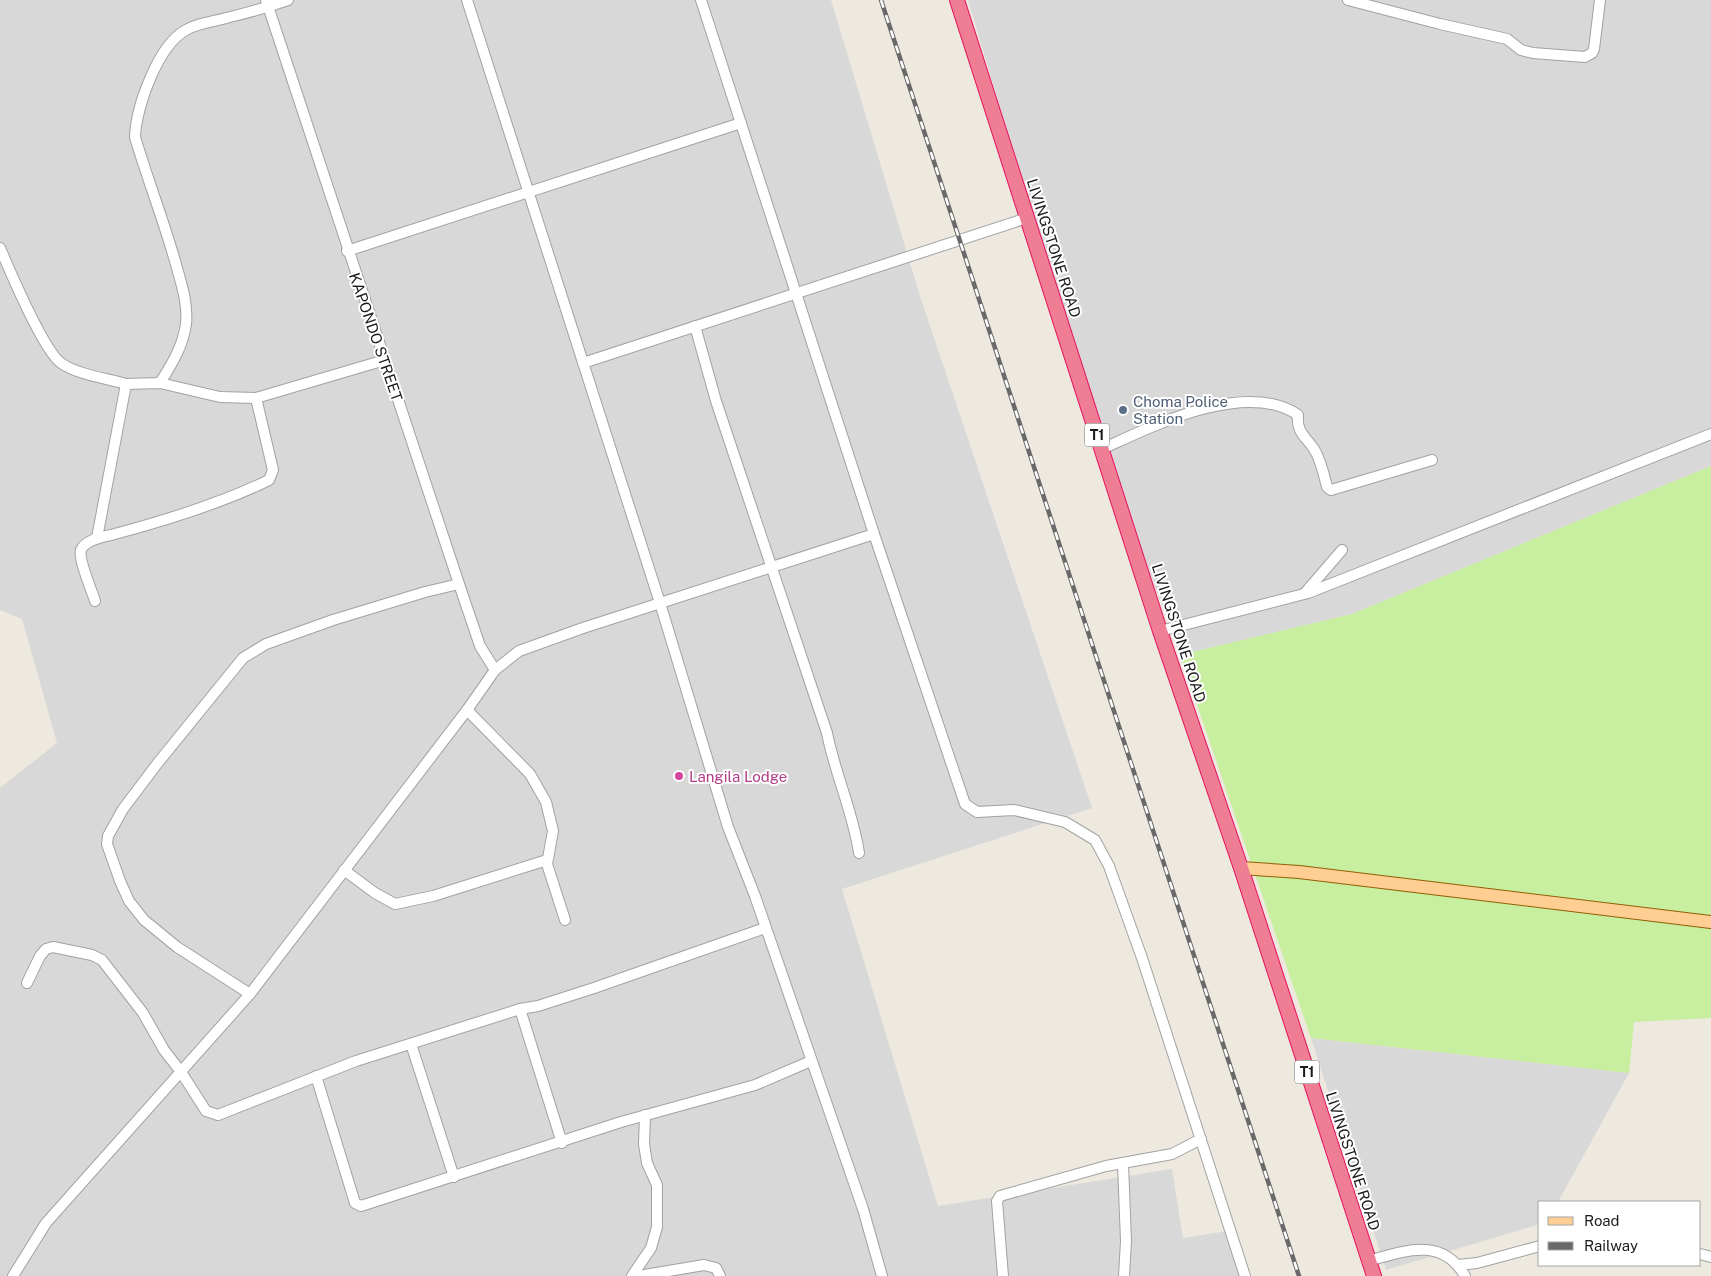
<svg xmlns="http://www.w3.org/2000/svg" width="1711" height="1276" font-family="'Public Sans',sans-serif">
  <rect width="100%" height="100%" fill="#eee9df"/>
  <g fill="#d9d8d8">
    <polygon points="0,0 831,0 920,296 1092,808 842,889 938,1206 1172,1169 1183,1238 1234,1230 1249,1276 0,1276 0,788 57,743 22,619 0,610"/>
    <polygon points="968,0 1711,0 1711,466 1352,614 1180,655 1087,399"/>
    <polygon points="1311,1038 1629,1073 1558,1202 1540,1202 1540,1224 1386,1270"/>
  </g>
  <polygon fill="#c8ef9f" points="1711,466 1711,1018 1634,1022 1629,1073 1311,1038 1180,655 1352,614"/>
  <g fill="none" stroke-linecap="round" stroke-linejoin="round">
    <g stroke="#a2a2a2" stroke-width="12">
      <g id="minor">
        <polyline points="266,0 459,584 480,646 495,670"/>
        <polyline points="467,0 660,603 728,827 755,896 863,1209 882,1276"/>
        <polyline points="1348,0 1440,24 1507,39 1521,50 1533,53 1585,57 1592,53 1594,49 1600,0"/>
        <path d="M0,248C10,271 43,350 61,363C78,375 106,378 126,384"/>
        <polyline points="347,251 741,123"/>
        <path d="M695,326L716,401L827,733C835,774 853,812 859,853"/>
        <polyline points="583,363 1027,218"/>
        <path d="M160,383C172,364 183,346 186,324C188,305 182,286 177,268C165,224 148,181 135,137C136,107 158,45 186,30C197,23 213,22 226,18C247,13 268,7 288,0"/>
        <path d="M1102,449C1153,426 1245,379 1298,415C1296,432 1306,437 1314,449C1321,460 1324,475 1327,487L1331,490L1432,460"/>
        <polyline points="874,534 965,804 977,812 1014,810 1065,822 1095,840 1109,866 1142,958 1245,1276"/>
        <polyline points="97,538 126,384 160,383 220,397 256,398 385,360"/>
        <polyline points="1305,593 1342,550"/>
        <path d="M95,601C92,591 78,559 81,550C85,540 102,537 111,535C164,521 220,504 269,480L273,470L256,398"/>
        <polyline points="1160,631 1308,593 1711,434"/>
        <polyline points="467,710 530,774 546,802 553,831 547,864 565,920"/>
        <polyline points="344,870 375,893 395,904 433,896 547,860"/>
        <polyline points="27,983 40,956 46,949 53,947 92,955 102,960 143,1013 164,1050 181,1072 206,1111 218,1115 356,1061 520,1009 538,1006 594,988 765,928"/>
        <polyline points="250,994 177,947 144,920 129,901 120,881 107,844 108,836 123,809 157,764 243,658 266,644 333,620 425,592 459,584"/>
        <polyline points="520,1009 562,1143"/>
        <polyline points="411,1044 454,1177"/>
        <polyline points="316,1076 355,1203 361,1206 621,1122 755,1085 811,1061"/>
        <polyline points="1123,1164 1126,1241 1124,1276"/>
        <polyline points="1700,1254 1711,1257"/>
        <path d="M1368,1261C1404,1251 1442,1236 1465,1276"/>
        <polyline points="1458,1265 1477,1263 1540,1246"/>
        <polyline points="13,1276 46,1223 250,994 467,710 495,670 519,651 583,628 874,534 701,0"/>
        <polyline points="632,1276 651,1248 657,1227 657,1185 647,1163 644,1144 645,1115"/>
        <polyline points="639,1276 704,1265 716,1268 720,1276"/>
        <polyline points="1003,1276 997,1201 1000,1196 1106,1166 1172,1154 1201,1139"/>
      </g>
    </g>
    <g stroke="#925f00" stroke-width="14">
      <polyline id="major" points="1241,868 1299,872 1711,922"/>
    </g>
    <g stroke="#e7125f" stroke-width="16">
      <polyline id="highway" points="957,0 1160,631 1241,868 1374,1276"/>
    </g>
    <use href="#minor" stroke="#fff" stroke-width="10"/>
    <use href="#major" stroke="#ffce93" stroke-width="12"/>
    <use href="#highway" stroke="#ef7e95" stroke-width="14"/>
    <g stroke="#696969" stroke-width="4.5">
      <polyline id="rail" points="881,0 1299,1276"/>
    </g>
    <use href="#rail" stroke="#fff" stroke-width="2.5" stroke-dasharray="8" stroke-linecap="butt"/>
  </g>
  <circle fill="#5c6f8a" stroke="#fff" stroke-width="2" cx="1123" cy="410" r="5"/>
  <circle fill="#d1479c" stroke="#fff" stroke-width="2" cx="679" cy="776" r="5"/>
  <g text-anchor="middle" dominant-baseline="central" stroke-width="4" stroke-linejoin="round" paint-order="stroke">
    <g fill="#fff" stroke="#5f5f5f" stroke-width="1">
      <rect x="1084.5" y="423.5" width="25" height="23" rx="4"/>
      <rect x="1294.5" y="1060.5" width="25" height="23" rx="4"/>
    </g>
    <g font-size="14" font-weight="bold" fill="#1b1b1b">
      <text x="1097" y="435">T1</text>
      <text x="1307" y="1072">T1</text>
    </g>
    <g font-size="15" fill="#1b1b1b" stroke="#fff">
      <text transform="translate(1054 248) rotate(72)">LIVINGSTONE ROAD</text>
      <text transform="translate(376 337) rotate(71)">KAPONDO STREET</text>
      <text transform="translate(1179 633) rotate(72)">LIVINGSTONE ROAD</text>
      <text transform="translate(1353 1161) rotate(72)">LIVINGSTONE ROAD</text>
    </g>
    <g font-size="15" fill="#4e5e75" stroke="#fff" text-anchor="start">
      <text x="1133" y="401">Choma Police<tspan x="1133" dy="17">Station</tspan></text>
    </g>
    <g font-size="15" fill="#b23c85" stroke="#fff" text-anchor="start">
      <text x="689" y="776">Langila Lodge</text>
    </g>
  </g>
  <rect x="1538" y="1201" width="162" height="65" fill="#ffffff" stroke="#a4a4a4"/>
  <rect x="1548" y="1217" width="25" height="8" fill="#ffce93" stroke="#a4a4a4"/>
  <text x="1584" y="1226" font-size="15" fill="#1b1b1b">Road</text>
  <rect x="1548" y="1242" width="25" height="8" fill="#696969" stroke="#a4a4a4"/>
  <text x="1584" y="1251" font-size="15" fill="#1b1b1b">Railway</text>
</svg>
